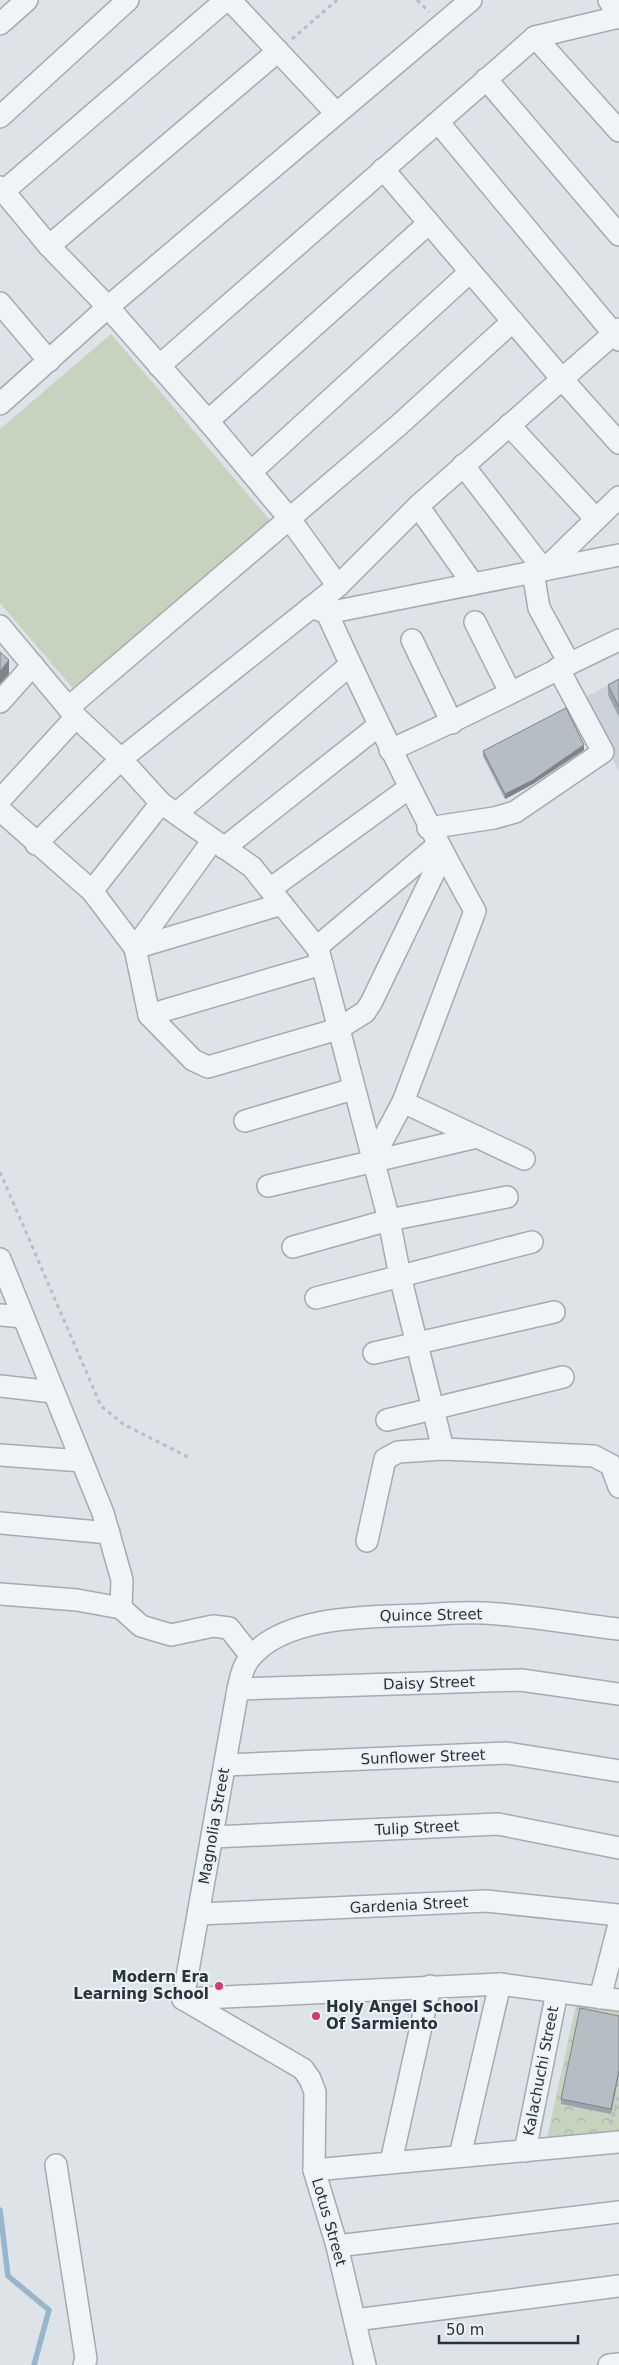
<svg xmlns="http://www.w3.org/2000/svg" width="619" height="2365" font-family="'DejaVu Sans',sans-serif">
  <defs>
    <pattern id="park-crowns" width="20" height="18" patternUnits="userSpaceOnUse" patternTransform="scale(1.25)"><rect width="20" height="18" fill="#c6d3bf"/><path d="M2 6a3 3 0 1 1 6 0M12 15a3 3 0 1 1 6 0" fill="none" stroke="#aab6a5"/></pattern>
  </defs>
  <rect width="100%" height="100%" fill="#dee3e8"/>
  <polygon fill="#ccd3db" points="619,680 619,772 583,698"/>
  <polygon fill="#c6d3bf" points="111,334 273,524 77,693 0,603 0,429"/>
  <polygon fill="url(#park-crowns)" points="576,2005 619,2012 619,2132 547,2138"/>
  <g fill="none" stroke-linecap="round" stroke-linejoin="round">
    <polyline stroke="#97b6cb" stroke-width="5.5" points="0,2210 8,2276 49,2310 34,2365"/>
    <g stroke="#a3abb2" stroke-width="24">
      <g id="minor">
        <polyline points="230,0 336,113"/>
        <polyline points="609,0 619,18"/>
        <polyline points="0,24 27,0"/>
        <polyline points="535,37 619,131"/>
        <polyline points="486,79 619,235"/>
        <polyline points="0,117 128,0"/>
        <polyline points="438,122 619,340"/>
        <polyline points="383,169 562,379 619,443"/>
        <polyline points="0,187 49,246 108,307 208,421 289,518 338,586"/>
        <polyline points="4,191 226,0"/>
        <polyline points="49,246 278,51"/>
        <polyline points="0,303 49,361"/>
        <polyline points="159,366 535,37 619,17"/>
        <polyline points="0,404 108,307 471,0"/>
        <polyline points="208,421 429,223"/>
        <polyline points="509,425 596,519"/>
        <polyline points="463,465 544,570 619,497"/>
        <polyline points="251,472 470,272"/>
        <polyline points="418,506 473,584"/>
        <polyline points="533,572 539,608 569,663"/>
        <path d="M311,607L327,613C373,714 421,814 475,911L403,1102L372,1160"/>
        <polyline points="327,613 619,555"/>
        <polyline points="475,622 510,692"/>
        <polyline points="0,626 76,717 121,759 161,803 252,867 318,949 389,1220 400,1276 443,1449"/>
        <polyline points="412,640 452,723"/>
        <polyline points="0,702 33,665"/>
        <polyline points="69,707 399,425 513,321"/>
        <path d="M390,750C468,716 542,676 619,640"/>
        <polyline points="0,800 76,717"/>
        <polyline points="0,810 92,891 135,948 282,904"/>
        <polyline points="177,813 350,665"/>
        <polyline points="428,828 494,818 515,812 603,752 558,668"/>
        <polyline points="213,840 135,948 149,1015 193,1060 208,1067 338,1029 365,1012 371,1003 443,854"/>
        <polyline points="36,844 121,759 338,586 418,506 619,329"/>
        <polyline points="224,848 378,726"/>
        <polyline points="270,889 409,788"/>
        <polyline points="92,891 161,803"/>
        <polyline points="317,947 438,845"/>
        <polyline points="149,1015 322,964"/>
        <polyline points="403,1102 524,1159"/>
        <polyline points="245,1121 353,1089"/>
        <polyline points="268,1186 477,1137"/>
        <polyline points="293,1247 389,1220 507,1197"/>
        <polyline points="0,1259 103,1513 122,1580 121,1608"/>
        <polyline points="316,1298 532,1242"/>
        <polyline points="0,1315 23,1317"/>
        <polyline points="374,1353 554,1312"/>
        <polyline points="0,1386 53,1392"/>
        <polyline points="387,1420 563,1377"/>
        <polyline points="0,1455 82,1461"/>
        <polyline points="0,1523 109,1533"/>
        <polyline points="367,1541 385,1459 398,1452 443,1449 594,1456 611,1465 619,1487"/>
        <polyline points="0,1594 77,1600 121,1608 141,1626 171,1635 213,1626 229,1628 251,1656"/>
        <polyline points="238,1689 521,1680 619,1694"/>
        <polyline points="225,1765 507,1753 619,1771"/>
        <polyline points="213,1837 498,1824 619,1848"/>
        <polyline points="199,1914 486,1901 619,1915"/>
        <polyline points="600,1998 619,1924"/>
        <path d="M183,1999L238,1689C241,1678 242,1667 250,1658C285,1615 369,1617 419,1615C440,1614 462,1612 483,1613C528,1615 574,1624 619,1629"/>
        <polyline points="183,1999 303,2069 310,2079 315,2092 314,2170 337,2246 365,2365"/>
        <polyline points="183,1999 500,1984 619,2000"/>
        <polyline points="525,2151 557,1992"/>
        <polyline points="460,2156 500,1984"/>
        <polyline points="391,2162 430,1986"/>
        <polyline points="56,2165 86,2359 84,2365"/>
        <polyline points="314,2170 619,2142"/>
        <polyline points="337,2246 619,2212"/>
        <polyline points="355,2320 619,2286"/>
        <polyline points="609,2365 619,2364"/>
      </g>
    </g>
    <g stroke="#b8bec3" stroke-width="3" stroke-dasharray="4 4" stroke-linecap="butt">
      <polyline points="417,0 429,12"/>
      <polyline points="292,39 337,0"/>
      <polyline points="0,1172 101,1406 123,1424 190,1458"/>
      <polyline points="611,2124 619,2093"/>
    </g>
    <use href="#minor" stroke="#f1f4f6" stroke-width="21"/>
  </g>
  <g fill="#9ca3a9">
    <polygon points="619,679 619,717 608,695 608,685"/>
    <polygon points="584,750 533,784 505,799 483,756 483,751"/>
    <polygon points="619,2016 611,2114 561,2104 561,2099"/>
  </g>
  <g fill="#7f848a">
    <polygon points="9,660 9,674 0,684 0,671"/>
    <polygon points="584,745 584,750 533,784 505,799 505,794"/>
    <polygon points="619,2070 619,2074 611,2114 611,2109"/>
  </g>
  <g fill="#b5bdc5" stroke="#7f848a">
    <polygon points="0,652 9,660 0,671"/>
    <polygon points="619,679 619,707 608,685"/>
    <polygon points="566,708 584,745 533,780 505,794 483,751"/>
    <polygon points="580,2008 619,2016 619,2070 611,2109 561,2099"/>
  </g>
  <g fill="#d53b66" stroke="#edf2f6" stroke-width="2">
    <circle cx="219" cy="1986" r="5"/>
    <circle cx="316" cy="2016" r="5"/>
  </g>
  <g text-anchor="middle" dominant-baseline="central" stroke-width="4" stroke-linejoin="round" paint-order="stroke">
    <g font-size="15" fill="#263340" stroke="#edf2f6">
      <text transform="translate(431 1615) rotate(-1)">Quince Street</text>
      <text transform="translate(429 1683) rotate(-2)">Daisy Street</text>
      <text transform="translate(423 1757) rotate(-2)">Sunflower Street</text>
      <text transform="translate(214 1826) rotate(-80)">Magnolia Street</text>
      <text transform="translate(417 1828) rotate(-3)">Tulip Street</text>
      <text transform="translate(409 1905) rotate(-3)">Gardenia Street</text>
      <text transform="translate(541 2071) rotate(-79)">Kalachuchi Street</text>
      <text transform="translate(329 2222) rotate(74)">Lotus Street</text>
    </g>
    <g font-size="15" font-weight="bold" fill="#263340" stroke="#edf2f6" text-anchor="end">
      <text x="209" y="1977">Modern Era<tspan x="209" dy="17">Learning School</tspan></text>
      <text x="326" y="2007" text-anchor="start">Holy Angel School<tspan x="326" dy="17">Of Sarmiento</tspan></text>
    </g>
  </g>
  <path d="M439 2335v8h139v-8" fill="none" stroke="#263340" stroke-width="2.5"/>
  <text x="446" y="2335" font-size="15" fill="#263340" stroke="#edf2f6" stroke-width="4" paint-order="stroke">50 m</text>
</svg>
